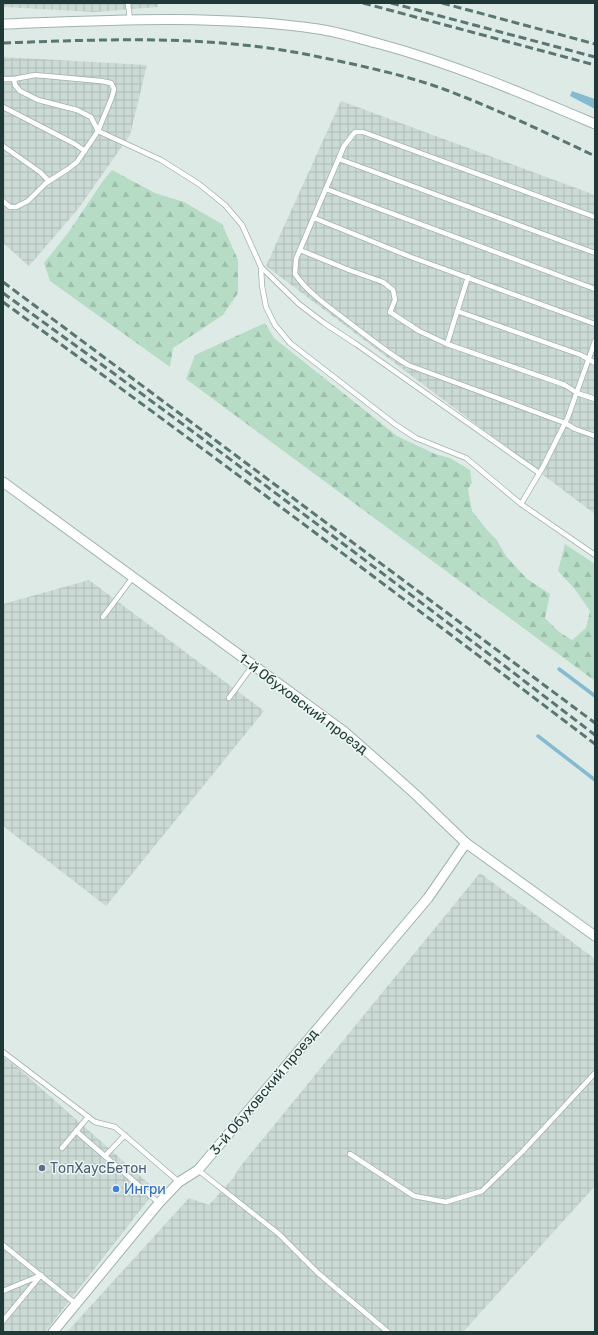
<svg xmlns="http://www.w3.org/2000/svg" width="598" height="1335" font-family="Rubik,sans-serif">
  <defs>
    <pattern id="industrial-grid" width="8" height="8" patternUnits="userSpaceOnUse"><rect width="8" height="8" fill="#ccdad6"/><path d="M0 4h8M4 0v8" fill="none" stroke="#afbcb8"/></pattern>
    <pattern id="forest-firs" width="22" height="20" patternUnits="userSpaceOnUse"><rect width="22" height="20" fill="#b6dcc6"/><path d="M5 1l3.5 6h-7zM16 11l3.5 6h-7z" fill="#9cbeab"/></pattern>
  </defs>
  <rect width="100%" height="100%" fill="#deeae6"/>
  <g fill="url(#industrial-grid)">
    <polygon points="3,3 158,3 158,7 95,12 3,7"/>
    <polygon points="3,57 147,65 130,135 78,209 29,266 3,243"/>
    <polygon points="341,101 595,195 595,514 266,266"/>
    <polygon points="89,580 264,711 106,906 3,826 3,604"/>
    <polygon points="480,873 595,959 595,1186 463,1332 67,1332 189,1198 209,1205 234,1177 239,1168"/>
    <polygon points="3,1057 18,1068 156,1190 45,1332 3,1332"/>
  </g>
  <g fill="url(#forest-firs)">
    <polygon points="112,170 155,193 184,202 222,224 238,260 238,293 223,315 173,348 170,367 50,281 44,263 68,233 103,181"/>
    <polygon points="265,323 274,338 397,436 435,454 450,458 470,470 472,483 468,489 472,511 487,530 496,539 506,556 527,579 550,594 545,618 559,632 572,640 586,628 590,611 574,588 558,571 565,544 595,564 595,681 186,379 195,355"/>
  </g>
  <polygon fill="#84bbd1" points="572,91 595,99 595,109 570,96"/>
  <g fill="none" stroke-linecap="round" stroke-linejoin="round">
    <g stroke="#84bbd1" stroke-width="3.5">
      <polyline points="559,669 595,696"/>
      <polyline points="538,736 595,780"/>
    </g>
    <g stroke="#a1b2ae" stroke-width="6">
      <g id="service">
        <polyline points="128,3 130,20"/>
        <polyline points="3,79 14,79 35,75 101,81 111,83 114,89 112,97 98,131 77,162 68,169 46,183 28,201 16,207 10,207 3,201"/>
        <polyline points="14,79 15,85 20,91 38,100 77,110 91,117 98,131 161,160 199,184 225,205 242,225 261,267 262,286 266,307 275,325 290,343 396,425 416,438 466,458 521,504 595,555"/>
        <polyline points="3,107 75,144 85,151"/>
        <polyline points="3,146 40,172 49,181"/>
        <polyline points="339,159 595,253"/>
        <polyline points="326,189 595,289"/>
        <path d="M595,217L363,132H355L344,146L296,259L295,274C308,293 329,307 347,321C367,336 386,352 408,365L565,423L575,429L595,436"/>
        <polyline points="314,218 411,257 595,324"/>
        <polyline points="300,250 349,270 383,282 393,290 395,300 390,312 419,331 447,344 565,385 577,393 595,399"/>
        <polyline points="261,267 299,304 324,323 356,344 539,473"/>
        <polyline points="457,311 581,355 595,363"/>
        <polyline points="447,344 468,277"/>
        <polyline points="521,504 543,467 568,417 595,341"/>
        <polyline points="103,617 133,577"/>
        <polyline points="229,698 253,665"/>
        <polyline points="3,1052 95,1122 115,1127 179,1182"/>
        <polyline points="76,1131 159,1203"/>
        <polyline points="62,1148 88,1117"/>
        <polyline points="350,1154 414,1196 446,1202 482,1191 522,1152 595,1073"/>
        <polyline points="105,1156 125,1135"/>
        <polyline points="198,1170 279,1234 318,1273 388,1332"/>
        <polyline points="3,1245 76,1304"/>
        <polyline points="3,1291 39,1276"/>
        <polyline points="3,1321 41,1275"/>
      </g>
    </g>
    <g stroke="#a1b2ae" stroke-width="11">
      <g id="minor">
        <path d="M3,24C108,20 213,14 318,29C339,32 360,39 380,44C454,64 524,94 595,124"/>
        <polyline points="3,482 346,733 414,793 466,843 595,936"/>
        <polyline points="53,1332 159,1203 179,1182 198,1170 428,898 466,843"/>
      </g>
    </g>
    <use href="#service" stroke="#fff" stroke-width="4.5"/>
    <use href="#minor" stroke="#fff" stroke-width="9"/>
    <g stroke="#597672" stroke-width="3" stroke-dasharray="8 4" stroke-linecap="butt">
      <polyline points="363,3 595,65"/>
      <polyline points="391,3 595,57"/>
      <polyline points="442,3 595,44"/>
      <path d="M3,43C89,40 175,36 261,47C293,51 325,58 357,65C387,72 417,79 446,90C497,109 546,133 595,156"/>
      <polyline points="3,282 595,723"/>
      <path d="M3,293C203,437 399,585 595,735"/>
      <path d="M3,302C202,447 399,595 595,744"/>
    </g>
  </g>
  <circle fill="#5c6f8a" stroke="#eef7f4" stroke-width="1.5" cx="42" cy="1168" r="4"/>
  <circle fill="#3f7fe0" stroke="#eef7f4" stroke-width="1.5" cx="116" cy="1189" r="4"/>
  <g text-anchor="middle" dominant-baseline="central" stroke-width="3" stroke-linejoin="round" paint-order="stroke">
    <g font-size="14" fill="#1f3a36" stroke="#eef7f4">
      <text transform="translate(303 704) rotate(37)">1-й Обуховский проезд</text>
      <text transform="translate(264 1092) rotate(-50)">3-й Обуховский проезд</text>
    </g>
    <g font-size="14" fill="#4e5e75" stroke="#eef7f4" text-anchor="start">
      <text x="50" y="1168">ТопХаусБетон</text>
    </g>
    <g font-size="14" fill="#366cbe" stroke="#eef7f4" text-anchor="start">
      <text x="124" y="1189">Ингри</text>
    </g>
  </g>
  <rect width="598" height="1335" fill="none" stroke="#1f3a36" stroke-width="8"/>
</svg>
